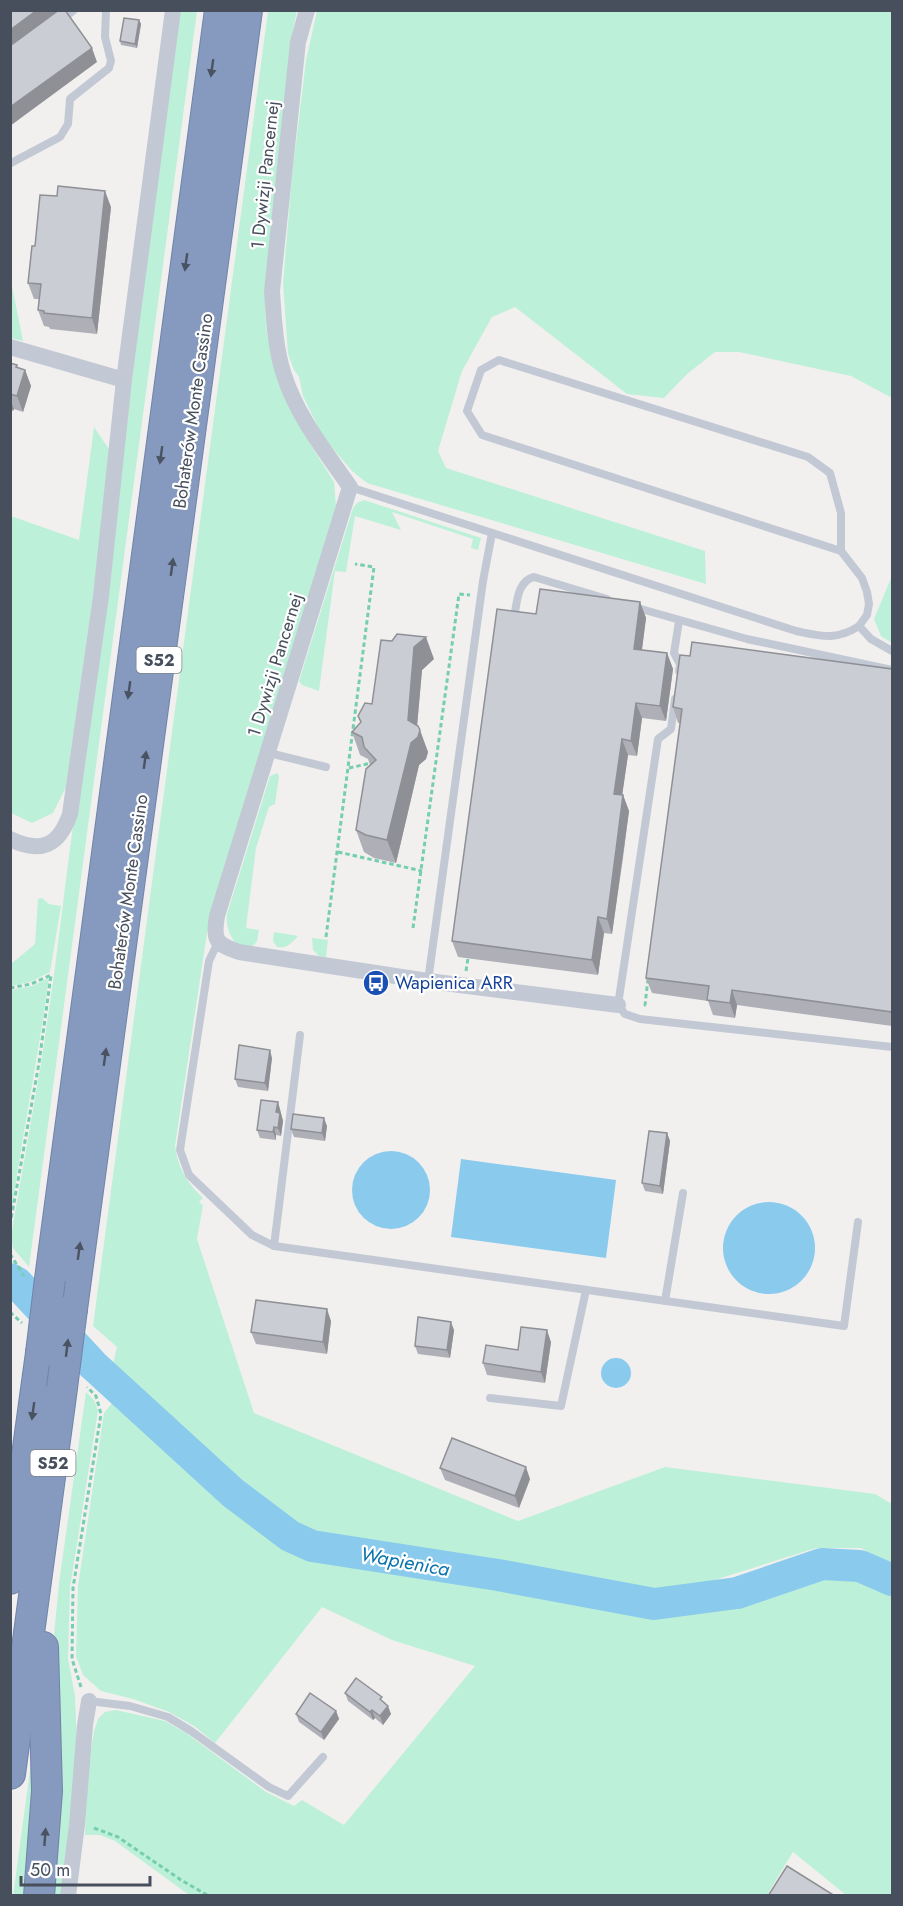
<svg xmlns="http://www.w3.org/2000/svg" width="903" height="1906" font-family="Jost,sans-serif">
  <rect width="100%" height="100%" fill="#f2f0ef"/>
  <g fill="#bdf0d8">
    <polygon points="179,11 197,11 29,1267 13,1248 11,1236 41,1064 54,975 70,848 106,597 110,551"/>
    <path d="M268,11H297L291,39L265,308L267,334L273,363L304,434L334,482L336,506L224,869L207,933L175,1146C178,1168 187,1183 203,1198L199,1202L203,1205L197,1239L254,1413L518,1521L665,1467L875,1494L892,1504V1565L861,1548H816L702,1584L651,1589L498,1561L320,1537L284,1518L253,1495L112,1368L117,1347L93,1326Z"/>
    <polygon points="317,11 892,11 892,398 851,376 739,352 715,352 687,374 664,398 627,394 515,307 492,317 462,371 438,451 446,468 705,551 706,584 367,483 352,471 323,437 303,396 299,377 294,370 288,354 283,283 292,176 306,60"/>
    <polygon points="11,281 23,341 11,338"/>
    <polygon points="94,427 113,455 66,787 53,813 32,823 11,813 11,516 79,540"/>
    <polygon points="364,500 481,538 478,550 471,548 473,539 392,512 401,530 355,516 346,572 335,571 319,691 302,685 299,681 353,508 357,503"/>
    <polygon points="892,576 892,643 881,636 874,619"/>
    <path d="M277,773L279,776L275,804L269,807L256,848L246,928L259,930L257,941L254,945C234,953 225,929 227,914L270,776Z"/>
    <polygon points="42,898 49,904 61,906 50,972 30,982 11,986 11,964 35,944 38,899"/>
    <path d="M274,932L298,936C292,943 286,949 277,947L273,941Z"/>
    <polygon points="312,938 328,940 326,957 319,956 313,950"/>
    <path d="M49,978C38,1058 22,1136 11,1216V990L32,986Z"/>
    <polygon points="86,1392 94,1400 98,1411 70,1588 68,1658 75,1696 77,1746 63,1895 54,1895 57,1866 53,1865 53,1646 59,1583"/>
    <polygon points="112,1403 123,1407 274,1542 312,1556 640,1615 681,1615 729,1605 767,1591 810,1580 851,1578 892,1591 892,1895 846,1895 793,1852 767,1895 189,1895 115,1841 100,1835 85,1835 88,1770 94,1731 98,1719 105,1712 116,1710 165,1721 186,1733 266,1792 294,1806 302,1800 344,1825 475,1666 392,1640 322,1607 215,1743 194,1726 169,1712 133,1699 101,1691 83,1675 76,1656 78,1586 104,1413"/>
    <polygon points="34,1741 37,1742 24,1895 13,1896"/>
  </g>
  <g fill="#8acaed">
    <circle cx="391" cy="1190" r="39"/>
    <polygon points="461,1159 616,1180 606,1258 451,1237"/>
    <circle cx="769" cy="1248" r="46"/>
    <circle cx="616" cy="1373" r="15"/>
  </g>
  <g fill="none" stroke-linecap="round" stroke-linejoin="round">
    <polyline stroke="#8acaed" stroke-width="32" points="10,1279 17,1283 93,1365 233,1493 290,1536 312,1546 498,1575 654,1604 737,1593 822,1564 860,1566 892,1580"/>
    <g stroke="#7184aa" stroke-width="32">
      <g id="highway">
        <polyline points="50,1279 220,10"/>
        <polyline points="72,1309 247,10"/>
        <polyline points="10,1579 41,1353"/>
        <polyline points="10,1774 62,1388"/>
        <polyline points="39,1896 47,1791 43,1647"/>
      </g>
    </g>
    <g stroke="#75ceaf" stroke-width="3" stroke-dasharray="4.5 3" stroke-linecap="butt">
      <polyline points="349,768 371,763"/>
      <polyline points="338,852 422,871"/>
      <polyline points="413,928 459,594 470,595"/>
      <polyline points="326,937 374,567 355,564"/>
      <polyline points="466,971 468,958"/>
      <polyline points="648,979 645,1005 648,1006"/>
      <polyline points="10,988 31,984 51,975"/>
      <polyline points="10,1225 39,1063 51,975"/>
      <polyline points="10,1254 24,1276"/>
      <polyline points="10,1312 22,1323"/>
      <polyline points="81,1687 72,1659 73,1588 101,1414 96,1396 87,1387"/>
      <polyline points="94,1828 118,1837 181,1880 209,1896"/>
    </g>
    <g stroke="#c3c9d4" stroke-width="8">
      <polyline points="60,21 74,10"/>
      <polyline points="11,163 60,137 68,124 70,99 109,68 111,61 105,37 106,10"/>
      <path d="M350,487L796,631C821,636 836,641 859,626L871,639L892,651"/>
      <polyline points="841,551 482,435 467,411 481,370 499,360 808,457 830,473 841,513 841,551 862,578 867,592 869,604 867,615 859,626"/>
      <polyline points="634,607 747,639 892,670"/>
      <path d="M514,618C517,603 517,581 534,577L607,599"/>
      <polyline points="679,671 680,664 674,653 679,621"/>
      <polyline points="675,699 671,729 658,739 618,1005 625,1014 640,1019 892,1047"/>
      <polyline points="269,753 326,767"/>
      <polyline points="218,942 209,961 180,1150 189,1175 252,1235 274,1246 844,1326 858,1222"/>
      <polyline points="428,981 483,581 492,533"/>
      <polyline points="274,1246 300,1035"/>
      <polyline points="665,1301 683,1193"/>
      <polyline points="490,1398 561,1406 586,1290"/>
      <polyline points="89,1701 130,1706 168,1717 191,1731 269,1787 288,1796 323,1757"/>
    </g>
    <g stroke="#c3c9d4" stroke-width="16">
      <path d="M307,10L298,42L272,291C274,319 275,348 284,375C297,416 325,451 350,487L217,916C213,941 216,944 239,952L428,981L618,1005"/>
      <polyline points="10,347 124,380"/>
      <path d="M10,839C41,854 59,846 70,814L101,596L124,380L173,10"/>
      <polyline points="68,1896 77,1825 85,1725 89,1701"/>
    </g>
    <use href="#highway" stroke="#8699bf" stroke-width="30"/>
    <g stroke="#7184aa" stroke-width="32" stroke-linecap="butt">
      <g id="highway-bridge">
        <polyline points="41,1353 50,1279"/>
        <polyline points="62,1388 72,1309"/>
      </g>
    </g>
    <use href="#highway-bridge" stroke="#8699bf" stroke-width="30"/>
  </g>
  <g fill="#afb0b7">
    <polygon points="139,20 141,24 137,48 121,45 120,41"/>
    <polygon points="111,207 97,334 50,329 49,327 44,326 38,310 39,299 34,299 28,283 35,246"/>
    <polygon points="10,363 18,368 25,370 31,386 23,412 14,409 13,411 10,410"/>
    <polygon points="640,602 646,618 642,650 667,653 673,669 666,721 642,718 637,756 628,755 622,795 623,795 629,811 623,858 612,934 604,933 598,975 458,957 452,941"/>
    <polygon points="690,656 892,669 892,1026 737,1005 735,1018 713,1015 708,1001 652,993 646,978 680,723 678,723 673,707"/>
    <polygon points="434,659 422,670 417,726 428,752 426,759 419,765 396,863 374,858 364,852 356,830 370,765 368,759 360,755 352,732 361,722 372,704"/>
    <polygon points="272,1058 268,1091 238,1087 235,1079"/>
    <polygon points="278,1102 283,1121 281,1136 276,1135 276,1140 260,1138 257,1130"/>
    <polygon points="327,1126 325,1141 294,1137 291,1129"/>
    <polygon points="667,1133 670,1141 663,1194 645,1191 642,1183"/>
    <polygon points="331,1321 327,1354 256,1344 251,1332"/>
    <polygon points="454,1330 450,1358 418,1354 415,1346"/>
    <polygon points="551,1342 545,1383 487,1375 483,1363"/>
    <polygon points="440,1468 530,1479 519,1508 445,1480"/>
    <polygon points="345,1693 383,1702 391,1714 383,1725 375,1718 373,1720 348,1701"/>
    <polygon points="336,1711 339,1719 324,1740 299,1722 296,1714"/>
  </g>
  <g fill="#8e9095">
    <polygon points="37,10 60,10 10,49 10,30"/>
    <polygon points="139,20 141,24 137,48 135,44"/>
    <polygon points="92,48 97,62 10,126 10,107"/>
    <polygon points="105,191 111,207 97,334 92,318"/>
    <polygon points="17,365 22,379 25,370 31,386 23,412 17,396"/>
    <polygon points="10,400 14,409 13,411 10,404"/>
    <polygon points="640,602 646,618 640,664 634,649"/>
    <polygon points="426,637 434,659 422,670 416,738 420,730 428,752 426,759 419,765 396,863 387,840 408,720 414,647"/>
    <polygon points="667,653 673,669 666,721 660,706"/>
    <polygon points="636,703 642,718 637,756 631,741"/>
    <polygon points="622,739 628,755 620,810 614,794"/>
    <polygon points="623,795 629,811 612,934 607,919"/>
    <polygon points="598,917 604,933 598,975 592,960"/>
    <polygon points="732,990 737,1005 735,1018 730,1003"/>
    <polygon points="270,1050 272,1058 268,1091 265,1083"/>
    <polygon points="278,1102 283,1121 281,1136 278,1128 276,1112"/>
    <polygon points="324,1118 327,1126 325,1141 322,1133"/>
    <polygon points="274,1127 276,1135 276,1140 273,1132"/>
    <polygon points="667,1133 670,1141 663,1194 660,1186"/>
    <polygon points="327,1309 331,1321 327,1354 323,1342"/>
    <polygon points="451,1322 454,1330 450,1358 447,1350"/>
    <polygon points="547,1330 551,1342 545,1383 541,1372"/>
    <polygon points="526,1467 530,1479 519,1508 515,1496"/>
    <polygon points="388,1706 391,1714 383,1725 380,1716"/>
    <polygon points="372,1710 375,1718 373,1720 370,1712"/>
    <polygon points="336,1711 339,1719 324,1740 321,1732"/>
  </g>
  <g fill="#cbcdd5" stroke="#8e9095" stroke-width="1.5">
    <polygon points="10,10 37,10 10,30"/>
    <polygon points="59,10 65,10 92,48 10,107 10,46"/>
    <polygon points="124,18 139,20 135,44 120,41"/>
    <polygon points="58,186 105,191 92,318 44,313 44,311 38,310 41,284 28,283 32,246 35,246 40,195 57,196"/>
    <polygon points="10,363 17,365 16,367 25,370 17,396 10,394"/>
    <polygon points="540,589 640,602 634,649 667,653 660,706 636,703 631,741 622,739 614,794 623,795 617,842 607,919 598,917 592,960 452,941 497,609 536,614"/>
    <polygon points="397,634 426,637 414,647 408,720 418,726 420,730 418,737 411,743 387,840 366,835 356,830 366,769 376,760 364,747 362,737 352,732 361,722 358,716 365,703 372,704 381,640 392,641"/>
    <polygon points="692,642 892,669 892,1017 892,1012 732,990 730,1003 707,1000 709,986 646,978 682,709 673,707 680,655 690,656"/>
    <polygon points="239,1045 270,1050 265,1083 235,1079"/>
    <polygon points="261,1100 278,1102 276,1112 280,1113 278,1128 274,1127 273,1132 257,1130"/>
    <polygon points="293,1114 324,1118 322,1133 291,1129"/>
    <polygon points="649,1131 667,1133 660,1186 642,1183"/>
    <polygon points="256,1300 327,1309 323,1342 251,1332"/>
    <polygon points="418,1317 451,1322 447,1350 415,1346"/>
    <polygon points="521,1327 547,1330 541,1372 483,1363 486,1345 518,1350"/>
    <polygon points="452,1438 526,1467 515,1496 440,1468"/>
    <polygon points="356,1678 382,1697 380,1699 388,1706 380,1716 372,1710 370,1712 345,1693"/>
    <polygon points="310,1693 336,1711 321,1732 296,1714"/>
    <polygon points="787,1866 835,1896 768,1896"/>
  </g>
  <defs><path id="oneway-solid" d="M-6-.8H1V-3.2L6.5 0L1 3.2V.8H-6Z" transform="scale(1.5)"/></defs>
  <g fill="#4a5362">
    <use href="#oneway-solid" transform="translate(212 68) rotate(98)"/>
    <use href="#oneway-solid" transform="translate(186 262) rotate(98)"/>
    <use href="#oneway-solid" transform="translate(161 455) rotate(98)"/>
    <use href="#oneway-solid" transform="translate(172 567) rotate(-82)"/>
    <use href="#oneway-solid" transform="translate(129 690) rotate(98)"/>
    <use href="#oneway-solid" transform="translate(145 760) rotate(-82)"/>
    <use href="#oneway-solid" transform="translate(105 1057) rotate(-82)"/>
    <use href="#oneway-solid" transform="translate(79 1251) rotate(-82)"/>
    <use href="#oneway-solid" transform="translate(67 1348) rotate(-83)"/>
    <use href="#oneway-solid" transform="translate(33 1411) rotate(98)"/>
    <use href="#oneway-solid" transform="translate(45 1837) rotate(-86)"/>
  </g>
  <defs>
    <g id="bus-disc" transform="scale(1.35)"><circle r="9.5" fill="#1a4fb4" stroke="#fff"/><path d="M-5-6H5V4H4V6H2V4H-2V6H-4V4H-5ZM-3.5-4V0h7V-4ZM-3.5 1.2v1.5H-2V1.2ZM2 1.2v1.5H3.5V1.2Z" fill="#fff"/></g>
  </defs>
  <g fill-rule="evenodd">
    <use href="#bus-disc" x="376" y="983"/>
  </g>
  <g text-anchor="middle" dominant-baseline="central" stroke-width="4.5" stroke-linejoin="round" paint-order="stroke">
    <g fill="#fff" stroke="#7e848e" stroke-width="1.5">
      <rect x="136.5" y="647" width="45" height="26" rx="4.5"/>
      <rect x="30.5" y="1450" width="45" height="26" rx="4.5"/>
    </g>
    <g font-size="16" font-weight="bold" fill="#474f5d">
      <text x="159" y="660">S52</text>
      <text x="53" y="1463">S52</text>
    </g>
    <g font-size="18" fill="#474f5d" stroke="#fff">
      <text transform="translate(265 175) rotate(-84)">1 Dywizji Pancernej</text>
      <text transform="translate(193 411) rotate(-82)">Bohaterów Monte Cassino</text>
      <text transform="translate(275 665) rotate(-73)">1 Dywizji Pancernej</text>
      <text transform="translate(128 892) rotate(-82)">Bohaterów Monte Cassino</text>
    </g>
    <g font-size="18" fill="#164399" stroke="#fff" text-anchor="start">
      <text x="395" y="983">Wapienica ARR</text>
    </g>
    <g font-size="20" font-style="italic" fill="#0a73ad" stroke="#fff">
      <text transform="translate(405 1562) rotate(10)">Wapienica</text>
    </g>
  </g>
  <rect width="903" height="1906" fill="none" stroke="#474f5d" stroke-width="24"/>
  <path d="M21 1876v9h129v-9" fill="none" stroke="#474f5d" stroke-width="3"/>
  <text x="30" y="1876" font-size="18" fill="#474f5d" stroke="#ffffff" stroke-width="4.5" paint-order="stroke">50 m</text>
</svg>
